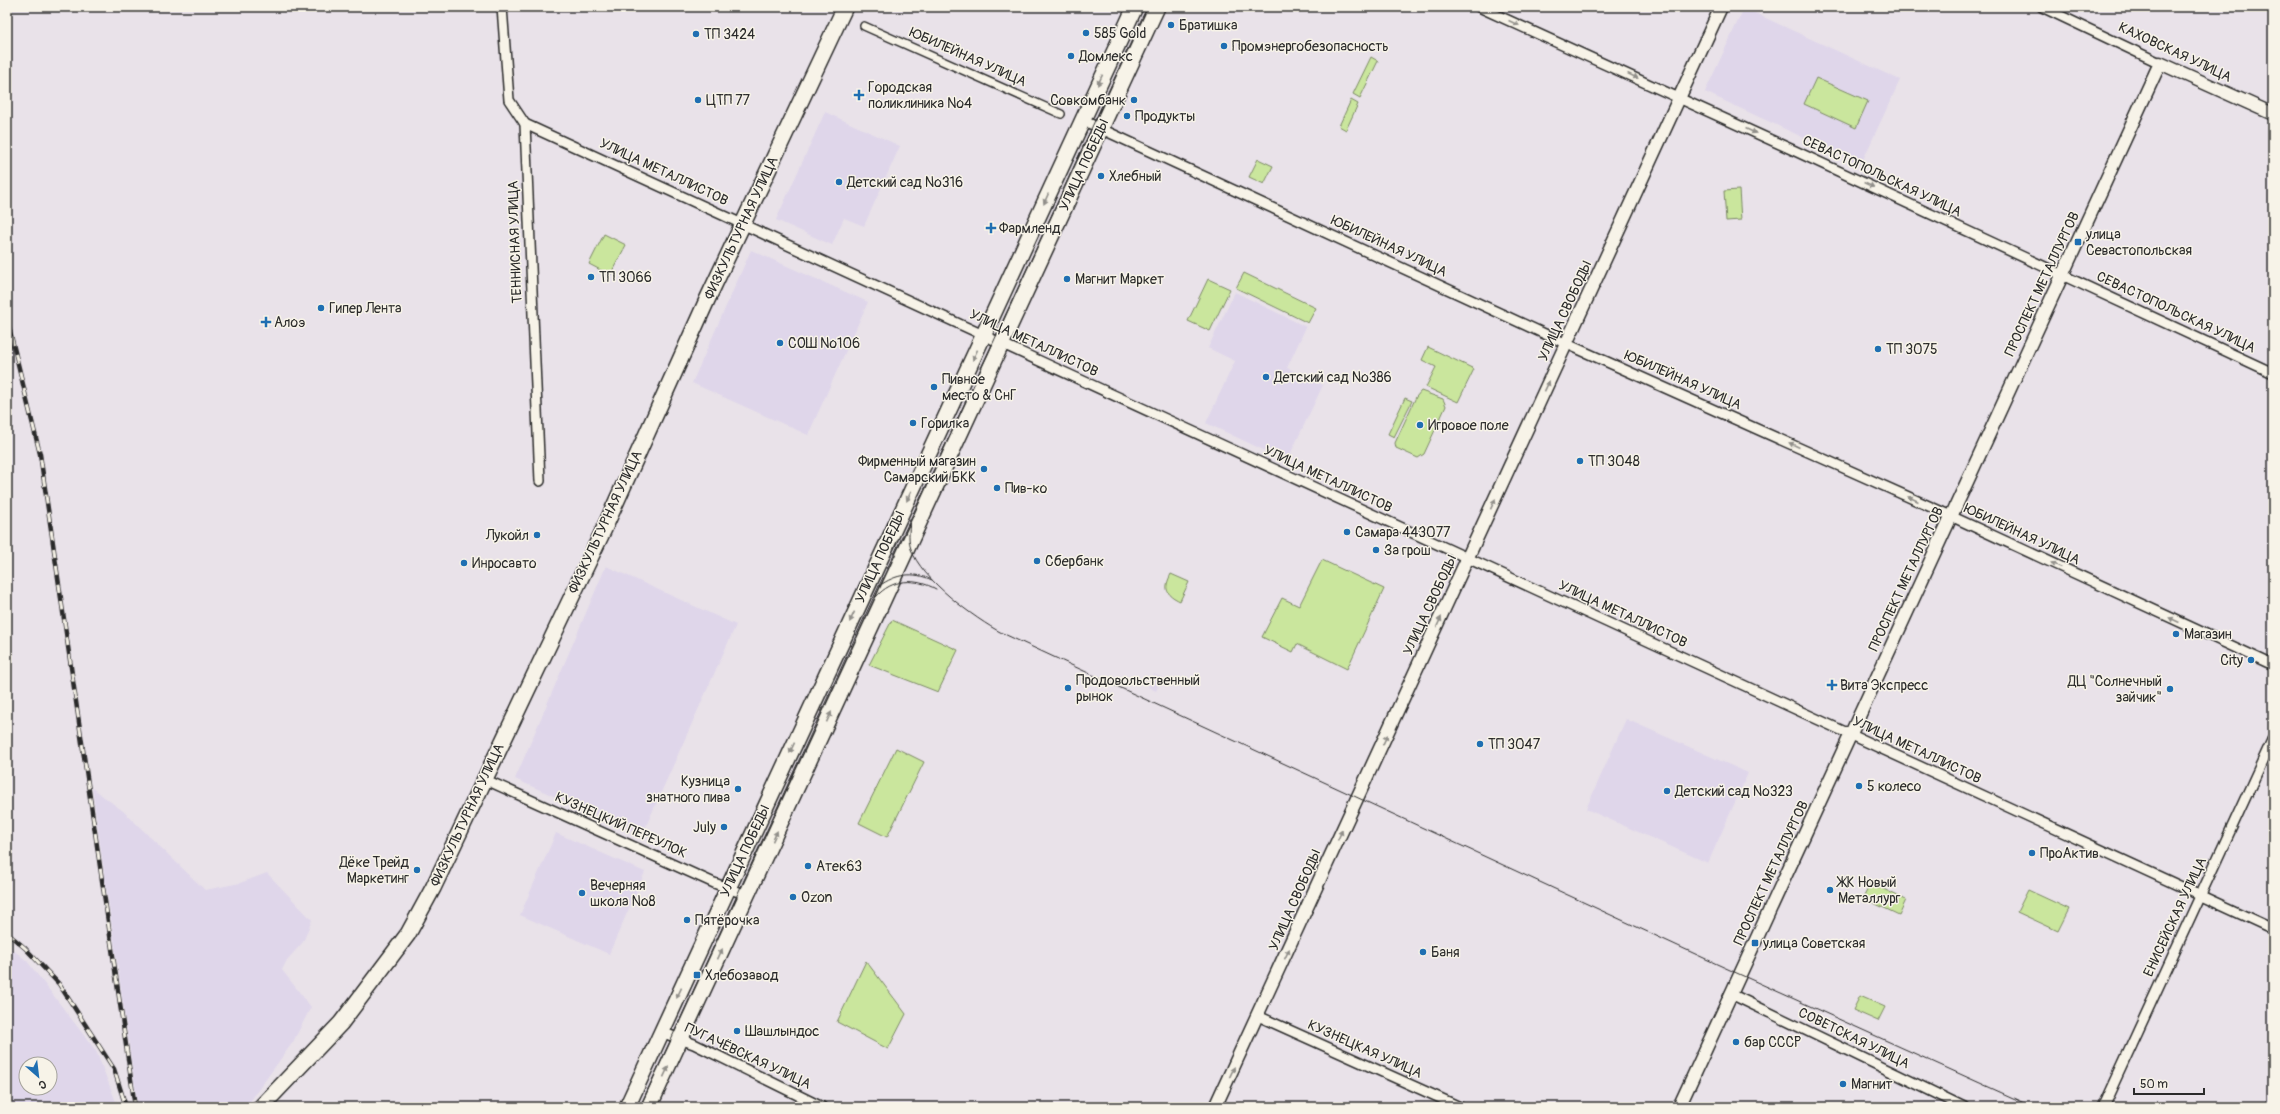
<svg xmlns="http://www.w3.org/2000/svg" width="2280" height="1114" font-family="Pangolin,sans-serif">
  <rect width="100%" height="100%" fill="#e9e2e9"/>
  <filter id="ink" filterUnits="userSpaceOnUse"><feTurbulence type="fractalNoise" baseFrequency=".025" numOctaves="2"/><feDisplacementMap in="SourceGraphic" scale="8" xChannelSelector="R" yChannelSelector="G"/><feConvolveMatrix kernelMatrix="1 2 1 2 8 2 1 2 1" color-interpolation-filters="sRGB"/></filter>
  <g filter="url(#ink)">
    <g fill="#dfd6ea" fill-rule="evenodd">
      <polygon points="1744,8 1900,80 1861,164 1705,92"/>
      <polygon points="825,112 900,146 864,226 844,218 832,245 776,220"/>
      <polygon points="751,250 868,302 808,435 692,383"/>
      <polygon points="1235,292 1306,327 1287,368 1323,385 1287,461 1206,423 1235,361 1208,348"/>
      <polygon points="606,566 736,625 642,835 515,779"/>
      <polygon points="1154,674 1162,678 1156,691 1148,687"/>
      <polygon points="1626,719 1748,773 1708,863 1586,809"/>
      <polygon points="92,788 123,811 205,890 240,883 267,873 312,920 303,942 287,960 282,970 311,1007 293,1042 246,1107 138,1107"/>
      <polygon points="556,833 645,872 609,954 520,915"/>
      <path d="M7,945L27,961L96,1051L118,1107H7ZM26,1064H50V1088H26Z"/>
    </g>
    <g fill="#cae69d" stroke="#7a8864">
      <polygon points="1371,57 1378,61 1360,98 1353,94"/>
      <polygon points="1816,78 1868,101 1856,128 1804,104"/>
      <polygon points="1351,100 1358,104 1346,130 1339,126"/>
      <polygon points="1258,159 1273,166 1264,184 1249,177"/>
      <polygon points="1739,190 1741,220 1726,221 1724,191"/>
      <polygon points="604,234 626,245 610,275 589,264"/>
      <polygon points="1244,273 1316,308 1308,323 1236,288"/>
      <polygon points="1208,279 1230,289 1210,331 1188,321"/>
      <polygon points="1428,347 1474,369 1458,402 1426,387 1436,367 1422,360"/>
      <polygon points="1421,391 1443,399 1446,406 1424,454 1418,458 1396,448 1395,443 1416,397"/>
      <polygon points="1405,398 1412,401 1394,437 1388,434"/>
      <polygon points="1322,560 1384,589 1347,669 1297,644 1293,652 1262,637 1282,598 1299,606"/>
      <path d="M1171,574L1189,582L1180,601C1165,594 1164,588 1171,574Z"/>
      <polygon points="892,620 958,650 938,692 869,665"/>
      <polygon points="896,748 924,762 887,837 859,823"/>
      <polygon points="1871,883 1906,900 1899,915 1863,898"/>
      <polygon points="2028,890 2069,909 2058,931 2017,912"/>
      <polygon points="866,961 906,1014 888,1049 837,1022"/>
      <polygon points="1860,996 1885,1007 1878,1021 1853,1010"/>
    </g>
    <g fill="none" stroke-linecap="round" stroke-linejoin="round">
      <g stroke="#2b2b2b" stroke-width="10">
        <polyline id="pedestrian" points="864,26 1061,114"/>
      </g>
      <g stroke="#2b2b2b" stroke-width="12">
        <g id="minor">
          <polyline points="502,7 509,100 525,124 540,481"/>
          <polyline points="1479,7 1793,150 2273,373"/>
          <polyline points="2042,7 2160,63"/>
          <polyline points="1082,120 1547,335 1940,511 2273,665"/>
          <polyline points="525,124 2273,929"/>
          <polyline points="484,779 714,883 747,895"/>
          <polyline points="1731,994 1964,1107"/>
          <polyline points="1258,1016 1460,1107"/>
          <polyline points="661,1032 694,1044 822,1107"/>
          <polyline points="2103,1107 2273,738"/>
        </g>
      </g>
      <g stroke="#2b2b2b" stroke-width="15">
        <g id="tertiary">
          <polyline points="1215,1107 1721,7"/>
          <polyline points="1679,1107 2160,63 2273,114"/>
        </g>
      </g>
      <g stroke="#2b2b2b" stroke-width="18">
        <g id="primary">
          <polyline points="261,1107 341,1023 408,934 433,888 604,529 707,300 845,7"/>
          <polyline points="627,1107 1135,7"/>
          <polyline points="649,1107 1157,7"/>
        </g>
      </g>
      <use href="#pedestrian" stroke="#f7f3e8" stroke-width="7"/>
      <use href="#minor" stroke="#f7f3e8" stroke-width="9"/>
      <use href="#tertiary" stroke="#f7f3e8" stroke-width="12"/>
      <use href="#primary" stroke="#f7f3e8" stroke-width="15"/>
      <g stroke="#2b2b2b" stroke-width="1">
        <path d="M910,522C909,530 908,541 911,549C921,579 975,619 1002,633L1719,965L2033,1107"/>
        <path d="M879,586C896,574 913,571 932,580"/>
        <path d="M876,597C892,578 916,578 936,589"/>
        <polyline points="640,1107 871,603 988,354 1147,7"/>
      </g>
      <g stroke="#2b2b2b" stroke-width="4.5">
        <g id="rail">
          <polyline points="7,319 40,454 135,1107"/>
          <polyline points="7,933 25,948 59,984 114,1069 126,1107"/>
        </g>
      </g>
      <use href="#rail" stroke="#f7f3e8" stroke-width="3" stroke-dasharray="9" stroke-linecap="butt"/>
    </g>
    <defs><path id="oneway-solid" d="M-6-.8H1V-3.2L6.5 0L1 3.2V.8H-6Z"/></defs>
    <g fill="#918f8a">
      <use href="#oneway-solid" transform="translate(1514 23) rotate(24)"/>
      <use href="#oneway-solid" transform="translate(1633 76) rotate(24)"/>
      <use href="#oneway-solid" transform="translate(1100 80) rotate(115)"/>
      <use href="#oneway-solid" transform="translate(1751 131) rotate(24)"/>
      <use href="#oneway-solid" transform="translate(1869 185) rotate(25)"/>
      <use href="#oneway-solid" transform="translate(1046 199) rotate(114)"/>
      <use href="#oneway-solid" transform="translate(975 355) rotate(115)"/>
      <use href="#oneway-solid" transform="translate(1547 386) rotate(-65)"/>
      <use href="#oneway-solid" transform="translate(1794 445) rotate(-156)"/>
      <use href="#oneway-solid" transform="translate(909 496) rotate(115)"/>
      <use href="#oneway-solid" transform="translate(1913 499) rotate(-156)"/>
      <use href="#oneway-solid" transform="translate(1493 504) rotate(-65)"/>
      <use href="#oneway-solid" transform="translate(2056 565) rotate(-155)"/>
      <use href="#oneway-solid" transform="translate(852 617) rotate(115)"/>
      <use href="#oneway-solid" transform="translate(2174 620) rotate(-155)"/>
      <use href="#oneway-solid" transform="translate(1439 622) rotate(-65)"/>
      <use href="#oneway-solid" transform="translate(829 717) rotate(-65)"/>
      <use href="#oneway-solid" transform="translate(1385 740) rotate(-65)"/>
      <use href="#oneway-solid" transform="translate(792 748) rotate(115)"/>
      <use href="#oneway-solid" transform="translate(1340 835) rotate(-66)"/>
      <use href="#oneway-solid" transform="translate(775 836) rotate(-65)"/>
      <use href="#oneway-solid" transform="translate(720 954) rotate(-65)"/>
      <use href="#oneway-solid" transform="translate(1287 954) rotate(-65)"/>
      <use href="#oneway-solid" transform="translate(679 993) rotate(115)"/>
      <use href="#oneway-solid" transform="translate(666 1072) rotate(-65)"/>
      <use href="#oneway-solid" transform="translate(1232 1072) rotate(-65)"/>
    </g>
  </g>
  <g fill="#1f6fb2" stroke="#f7f3e8" stroke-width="1.5">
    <circle cx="1171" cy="25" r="4"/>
    <circle cx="1086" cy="33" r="4"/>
    <circle cx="696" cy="34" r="4"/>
    <circle cx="1224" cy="46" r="4"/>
    <circle cx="1071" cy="56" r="4"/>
    <path d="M857 89h4v4h4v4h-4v4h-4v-4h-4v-4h4z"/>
    <circle cx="698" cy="100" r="4"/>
    <circle cx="1134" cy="100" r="4"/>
    <circle cx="1127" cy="116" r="4"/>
    <circle cx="1101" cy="176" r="4"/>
    <circle cx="839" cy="182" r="4"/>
    <path d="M989 222h4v4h4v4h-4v4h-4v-4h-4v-4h4z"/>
    <rect x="2074" y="238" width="8" height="8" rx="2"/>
    <circle cx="591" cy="277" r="4"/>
    <circle cx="1067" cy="279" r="4"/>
    <circle cx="321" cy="308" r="4"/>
    <path d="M264 316h4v4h4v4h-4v4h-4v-4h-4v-4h4z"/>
    <circle cx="780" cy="343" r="4"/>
    <circle cx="1878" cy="349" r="4"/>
    <circle cx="1266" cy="377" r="4"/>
    <circle cx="934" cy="387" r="4"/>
    <circle cx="913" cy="423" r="4"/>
    <circle cx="1420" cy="425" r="4"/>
    <circle cx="1580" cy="461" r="4"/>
    <circle cx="984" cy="469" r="4"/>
    <circle cx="997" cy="488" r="4"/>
    <circle cx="1347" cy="532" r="4"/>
    <circle cx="537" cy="535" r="4"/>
    <circle cx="1376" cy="550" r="4"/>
    <circle cx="1037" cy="561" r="4"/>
    <circle cx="464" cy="563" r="4"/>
    <circle cx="2176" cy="634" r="4"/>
    <circle cx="2251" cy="660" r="4"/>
    <path d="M1830 679h4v4h4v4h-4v4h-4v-4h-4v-4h4z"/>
    <circle cx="1068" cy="688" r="4"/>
    <circle cx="2170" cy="689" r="4"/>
    <circle cx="1480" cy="744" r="4"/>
    <circle cx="1859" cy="786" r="4"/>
    <circle cx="738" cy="789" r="4"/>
    <circle cx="1667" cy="791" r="4"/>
    <circle cx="724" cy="827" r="4"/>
    <circle cx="2032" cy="853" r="4"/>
    <circle cx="808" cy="866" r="4"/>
    <circle cx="417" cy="870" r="4"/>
    <circle cx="1830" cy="890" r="4"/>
    <circle cx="582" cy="893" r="4"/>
    <circle cx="793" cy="897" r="4"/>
    <circle cx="687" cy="920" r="4"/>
    <rect x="1751" y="939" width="8" height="8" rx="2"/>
    <circle cx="1423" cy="952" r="4"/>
    <rect x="693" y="971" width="8" height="8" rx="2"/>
    <circle cx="737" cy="1031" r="4"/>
    <circle cx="1736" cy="1042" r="4"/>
    <circle cx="1843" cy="1084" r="4"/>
  </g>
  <g text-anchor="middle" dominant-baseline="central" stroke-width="3" stroke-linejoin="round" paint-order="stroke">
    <g font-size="14" fill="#2b2b2b" stroke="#f7f3e8" text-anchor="start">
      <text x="1179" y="25">Братишка</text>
      <text x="1094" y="33">585 Gold</text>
      <text x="704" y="34">ТП 3424</text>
      <text x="1232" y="46">Промэнергобезопасность</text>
      <text x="1079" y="56">Домлекс</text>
      <text x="868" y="87">Городская<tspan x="868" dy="16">поликлиника №4</tspan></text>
      <text x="706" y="100">ЦТП 77</text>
      <text x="1126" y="100" text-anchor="end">Совкомбанк</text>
      <text x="1135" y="116">Продукты</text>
      <text x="1109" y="176">Хлебный</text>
      <text x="847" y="182">Детский сад №316</text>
      <text x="999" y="228">Фармленд</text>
      <text x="2086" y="234">улица<tspan x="2086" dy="16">Севастопольская</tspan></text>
      <text x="599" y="277">ТП 3066</text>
      <text x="1075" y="279">Магнит Маркет</text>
      <text x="329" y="308">Гипер Лента</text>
      <text x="274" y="322">Алоэ</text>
      <text x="788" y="343">СОШ №106</text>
      <text x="1886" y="349">ТП 3075</text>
      <text x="1274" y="377">Детский сад №386</text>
      <text x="942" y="379">Пивное<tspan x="942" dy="16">место &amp; СнГ</tspan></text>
      <text x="921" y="423">Горилка</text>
      <text x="1428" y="425">Игровое поле</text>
      <text x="976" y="461" text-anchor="end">Фирменный магазин<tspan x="976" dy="16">Самарский БКК</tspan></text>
      <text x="1588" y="461">ТП 3048</text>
      <text x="1005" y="488">Пив-ко</text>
      <text x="1355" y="532">Самара 443077</text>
      <text x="529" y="535" text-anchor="end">Лукойл</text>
      <text x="1384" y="550">За грош</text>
      <text x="1045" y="561">Сбербанк</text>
      <text x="472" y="563">Инросавто</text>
      <text x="2184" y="634">Магазин</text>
      <text x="2243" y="660" text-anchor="end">City</text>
      <text x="1076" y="680">Продовольственный<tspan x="1076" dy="16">рынок</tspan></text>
      <text x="2162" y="681" text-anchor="end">ДЦ "Солнечный<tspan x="2162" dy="16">зайчик"</tspan></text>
      <text x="1840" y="685">Вита Экспресс</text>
      <text x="1488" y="744">ТП 3047</text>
      <text x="730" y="781" text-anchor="end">Кузница<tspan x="730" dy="16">знатного пива</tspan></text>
      <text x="1867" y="786">5 колесо</text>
      <text x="1675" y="791">Детский сад №323</text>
      <text x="716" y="827" text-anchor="end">July</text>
      <text x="2040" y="853">ПроАктив</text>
      <text x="409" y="862" text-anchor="end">Дёке Трейд<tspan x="409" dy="16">Маркетинг</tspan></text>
      <text x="816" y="866">Атек63</text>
      <text x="1838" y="882">ЖК Новый<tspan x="1838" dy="16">Металлург</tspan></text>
      <text x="590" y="885">Вечерняя<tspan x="590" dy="16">школа №8</tspan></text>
      <text x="801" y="897">Ozon</text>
      <text x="695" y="920">Пятёрочка</text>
      <text x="1763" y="943">улица Советская</text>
      <text x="1431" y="952">Баня</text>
      <text x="705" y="975">Хлебозавод</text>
      <text x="745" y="1031">Шашлындос</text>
      <text x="1744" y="1042">бар СССР</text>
      <text x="1851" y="1084">Магнит</text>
    </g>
    <g font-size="14" fill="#2b2b2b" stroke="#f7f3e8">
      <text transform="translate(2175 52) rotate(25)">КАХОВСКАЯ УЛИЦА</text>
      <text transform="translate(968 57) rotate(24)">ЮБИЛЕЙНАЯ УЛИЦА</text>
      <text transform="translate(1084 165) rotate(-65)">УЛИЦА ПОБЕДЫ</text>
      <text transform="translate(664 172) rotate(25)">УЛИЦА МЕТАЛЛИСТОВ</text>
      <text transform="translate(1882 176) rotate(25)">СЕВАСТОПОЛЬСКАЯ УЛИЦА</text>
      <text transform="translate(741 228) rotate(-65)">ФИЗКУЛЬТУРНАЯ УЛИЦА</text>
      <text transform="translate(515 242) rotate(-92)">ТЕННИСНАЯ УЛИЦА</text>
      <text transform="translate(1389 246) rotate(25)">ЮБИЛЕЙНАЯ УЛИЦА</text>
      <text transform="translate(2042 284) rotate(-65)">ПРОСПЕКТ МЕТАЛЛУРГОВ</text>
      <text transform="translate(1565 311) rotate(-65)">УЛИЦА СВОБОДЫ</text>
      <text transform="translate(2176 312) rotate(25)">СЕВАСТОПОЛЬСКАЯ УЛИЦА</text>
      <text transform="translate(1034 343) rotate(25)">УЛИЦА МЕТАЛЛИСТОВ</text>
      <text transform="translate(1683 380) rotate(24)">ЮБИЛЕЙНАЯ УЛИЦА</text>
      <text transform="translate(1328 479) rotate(25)">УЛИЦА МЕТАЛЛИСТОВ</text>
      <text transform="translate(605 522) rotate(-65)">ФИЗКУЛЬТУРНАЯ УЛИЦА</text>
      <text transform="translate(2022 534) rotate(25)">ЮБИЛЕЙНАЯ УЛИЦА</text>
      <text transform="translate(880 557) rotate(-65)">УЛИЦА ПОБЕДЫ</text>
      <text transform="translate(1906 579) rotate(-65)">ПРОСПЕКТ МЕТАЛЛУРГОВ</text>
      <text transform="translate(1430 605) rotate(-65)">УЛИЦА СВОБОДЫ</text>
      <text transform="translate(1623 614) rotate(25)">УЛИЦА МЕТАЛЛИСТОВ</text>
      <text transform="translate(1917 750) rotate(25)">УЛИЦА МЕТАЛЛИСТОВ</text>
      <text transform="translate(467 815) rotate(-65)">ФИЗКУЛЬТУРНАЯ УЛИЦА</text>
      <text transform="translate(621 825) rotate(24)">КУЗНЕЦКИЙ ПЕРЕУЛОК</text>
      <text transform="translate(745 851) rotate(-65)">УЛИЦА ПОБЕДЫ</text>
      <text transform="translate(1771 873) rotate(-65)">ПРОСПЕКТ МЕТАЛЛУРГОВ</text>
      <text transform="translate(1295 900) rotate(-66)">УЛИЦА СВОБОДЫ</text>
      <text transform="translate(2175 917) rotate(-65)">ЕНИСЕЙСКАЯ УЛИЦА</text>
      <text transform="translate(1854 1038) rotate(26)">СОВЕТСКАЯ УЛИЦА</text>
      <text transform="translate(1365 1049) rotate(24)">КУЗНЕЦКАЯ УЛИЦА</text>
      <text transform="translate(748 1056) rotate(25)">ПУГАЧЁВСКАЯ УЛИЦА</text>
    </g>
  </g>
  <rect width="2280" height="1114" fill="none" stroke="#f7f3e8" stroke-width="24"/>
  <rect x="12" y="12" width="2256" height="1090" fill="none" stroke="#2b2b2b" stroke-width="1.5" filter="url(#ink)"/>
  <g transform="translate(38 1076) rotate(152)"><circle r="19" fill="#f7f3e8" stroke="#a5a39c"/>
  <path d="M0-3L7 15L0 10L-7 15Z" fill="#1f6fb2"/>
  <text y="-6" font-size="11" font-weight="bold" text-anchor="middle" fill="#2b2b2b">С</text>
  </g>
  <path d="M2134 1088v6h70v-6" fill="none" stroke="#2b2b2b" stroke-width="2"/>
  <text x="2140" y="1088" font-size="12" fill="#2b2b2b" stroke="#f7f3e8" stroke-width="3" paint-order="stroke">50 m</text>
</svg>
